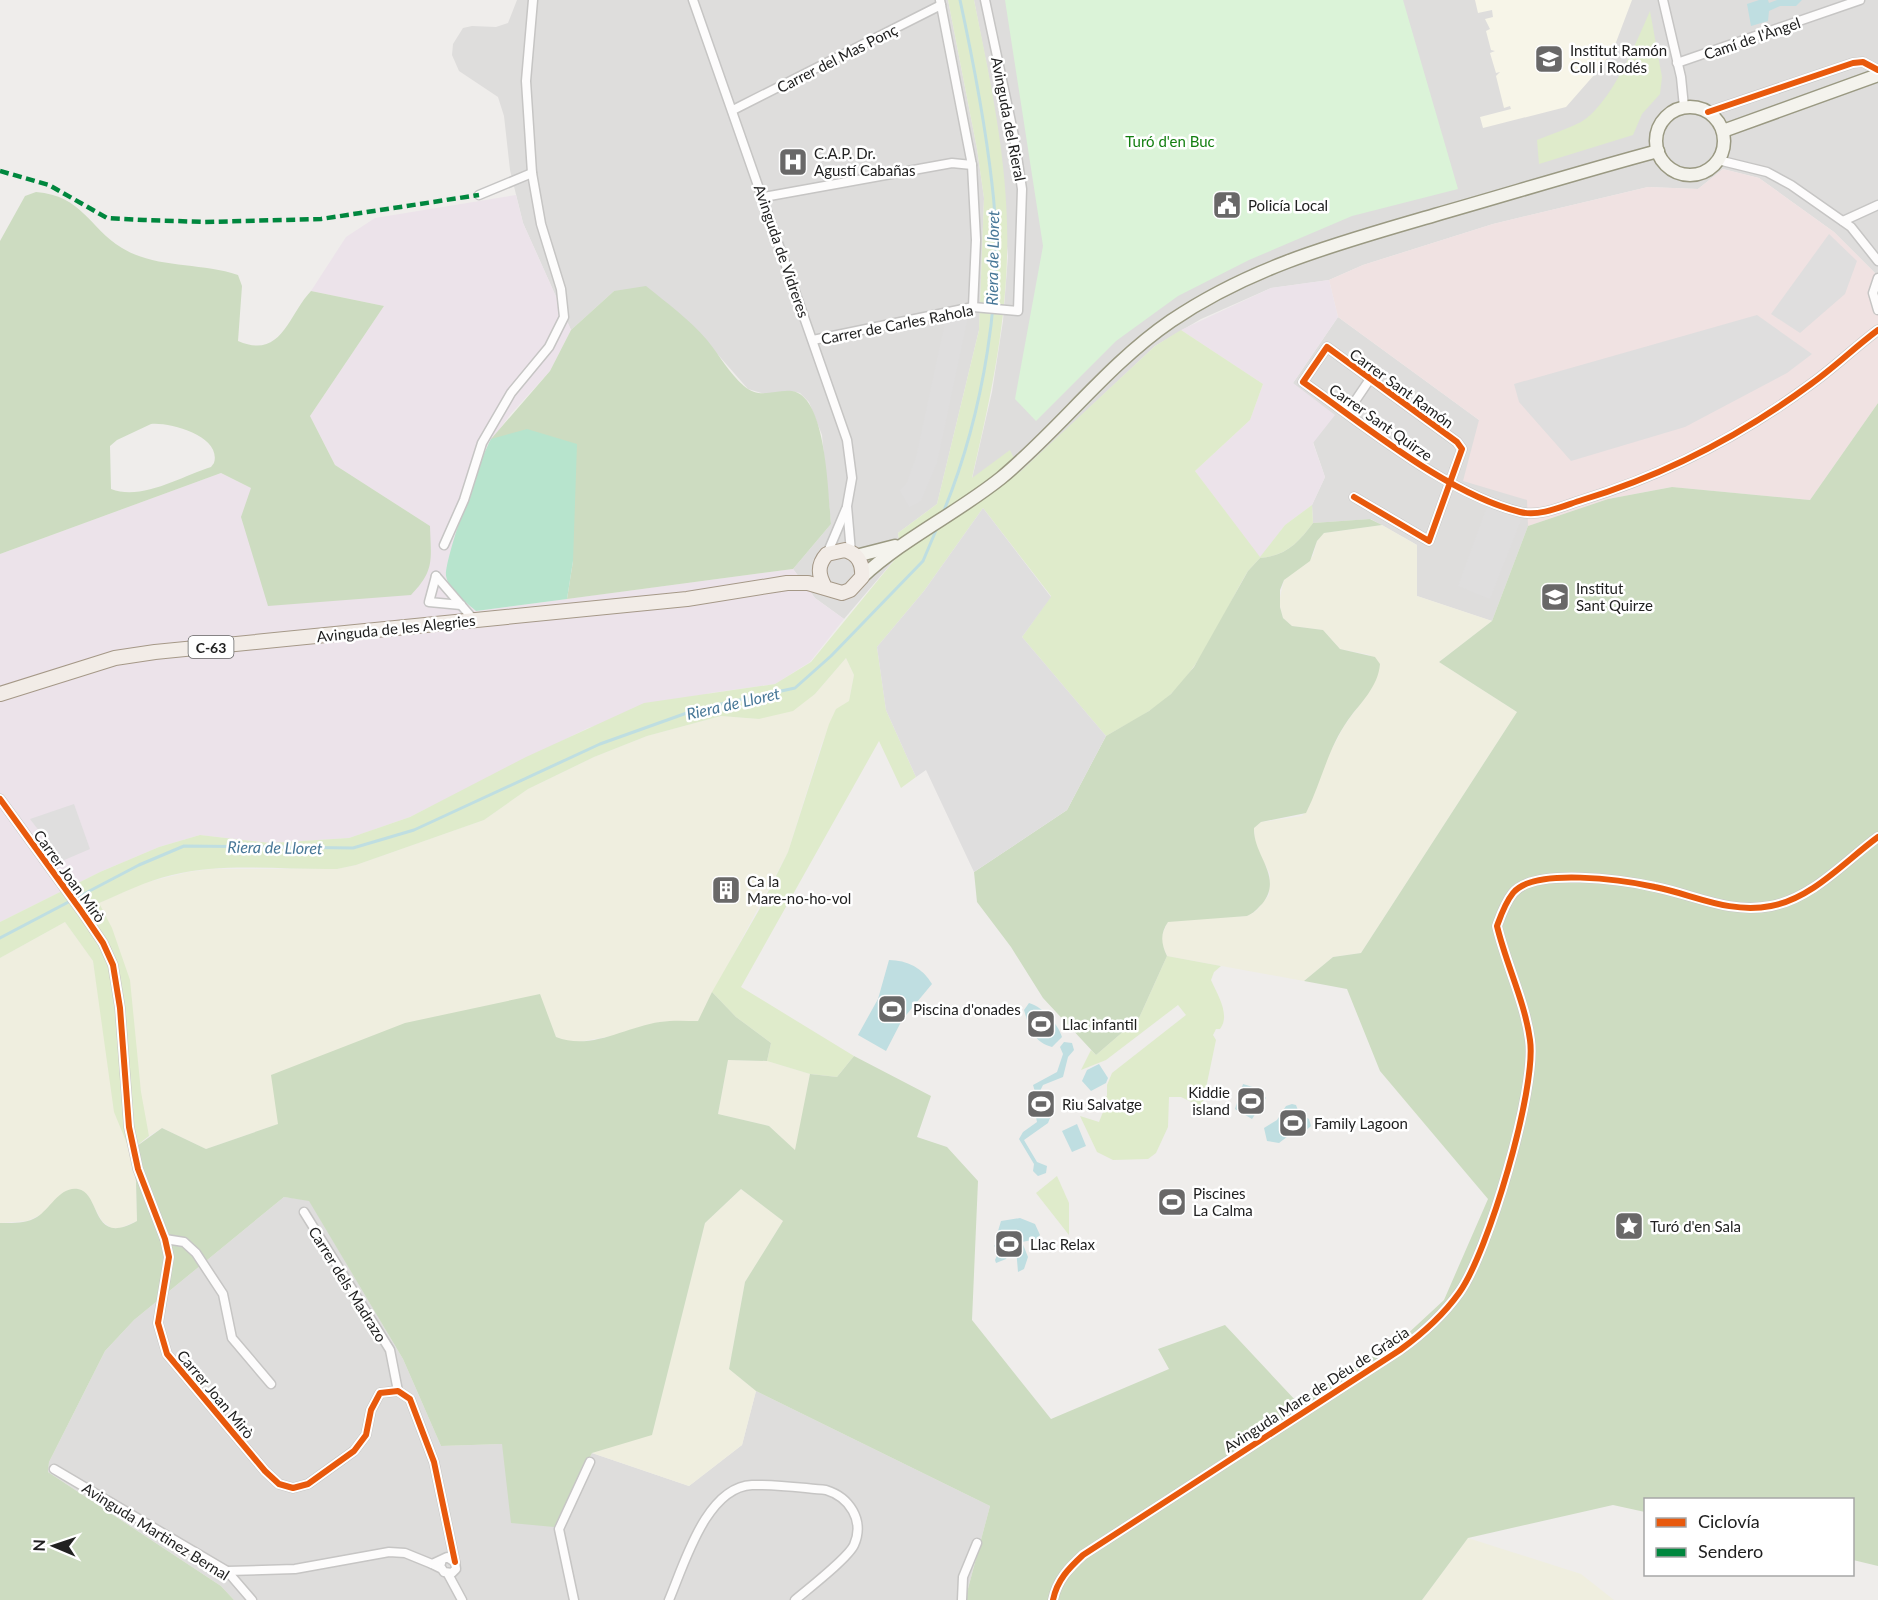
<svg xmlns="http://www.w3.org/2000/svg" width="1878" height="1600" font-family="Lato,sans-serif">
  <rect width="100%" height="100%" fill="#efedeb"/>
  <g fill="#dedddc">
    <polygon points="517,0 948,0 977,149 984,198 979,330 937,504 898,533 901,552 844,619 815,598 793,569 831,524 822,435 809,402 800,393 792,391 765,394 748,389 692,325 614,291 571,330 523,223 510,170 504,116 498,97 459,71 452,55 453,44 463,28 472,26 496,27 508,23"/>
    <polygon points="974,0 1878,0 1878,276 1834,232 1759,178 1723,169 1698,189 1648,187 1493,224 1363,265 1329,280 1271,288 1201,319 1155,346 1020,473 1010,451 972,479 992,392 1003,321 1008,256 989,77"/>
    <polygon points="1338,317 1479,420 1528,500 1528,526 1492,621 1417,596 1417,545 1371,519 1313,523 1312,505 1325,477 1293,383"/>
    <polygon points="284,1197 309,1200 403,1359 441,1446 502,1444 554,1526 592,1453 689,1486 742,1445 756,1391 990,1506 965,1600 234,1600 221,1586 48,1472 49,1462 105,1351 134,1320"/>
  </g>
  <polygon fill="#f0e2e2" points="1723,169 1759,178 1834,232 1878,276 1878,403 1810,500 1672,487 1608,499 1528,526 1527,500 1463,481 1479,420 1338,317 1329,280 1363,265 1493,224 1648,187 1698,189"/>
  <g fill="#ece3ea">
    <polygon points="516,195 523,223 571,330 550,371 509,416 482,454 446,576 453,591 476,611 793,569 815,598 844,619 810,662 775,684 710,693 588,728 410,817 349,838 270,843 200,835 159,847 100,872 0,922 0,554 221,473 251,488 430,526 335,465 310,416 384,306 311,291 346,237 375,218"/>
    <polygon points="1329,280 1338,317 1293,383 1335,415 1313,443 1325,477 1312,505 1285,525 1260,558 1195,471 1250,420 1263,384 1181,330 1271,288"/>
  </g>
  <polygon fill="#f7f5e8" points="1475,0 1632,0 1615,45 1602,66 1566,107 1483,128 1480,117 1511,109 1510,106 1504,108 1496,76 1500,72 1496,73 1490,53 1495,51 1491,50 1486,31 1490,29 1485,19 1493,17 1492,10 1478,13"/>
  <g fill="#efeedf">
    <polygon points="1382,525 1417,545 1417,596 1492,621 1439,662 1517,712 1361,953 1333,957 1304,981 1167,956 1162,944 1162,935 1168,921 1247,916 1256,911 1269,895 1270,874 1255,845 1254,828 1261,822 1302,816 1308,809 1325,762 1344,726 1372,688 1370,655 1340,649 1323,630 1292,626 1283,618 1279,602 1284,580 1313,556 1317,541 1324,533"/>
    <polygon points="846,658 854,675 849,701 836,710 821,746 788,852 698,1021 660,1022 624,1034 572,1043 556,1037 539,994 278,1124 206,1149 162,1128 149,1136 99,903 144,883 188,872 212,869 337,869 356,865 484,820 528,789 594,757 647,736 721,716 759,719 815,694"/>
    <polygon points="65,922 93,961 103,1022 136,1181 137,1221 120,1228 111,1228 102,1221 87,1194 27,1221 0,1223 0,958"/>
    <polygon points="728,1060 767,1061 810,1074 796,1151 769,1126 718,1114"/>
    <polygon points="741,1189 783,1221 745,1282 729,1369 756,1391 742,1445 689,1486 592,1453 652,1434 705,1223"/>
    <polygon points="1468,1538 1581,1574 1614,1600 1422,1600"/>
  </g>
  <g fill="#dfebcb">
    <path d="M948,0H974C991,84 1010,171 1007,257C1005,332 989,405 972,478L1010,450L1020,472L1155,346L1181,330L1263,384L1250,420L1195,471L1260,557L1285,525L1312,505L1313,523C1298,543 1286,556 1260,558L1248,571C1224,611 1206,659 1172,693C1154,711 1128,723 1106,736L1022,637L1051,596L983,508L924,591L877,647L886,710L916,777L901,788L879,741L741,987L854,1056L837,1077L810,1074L767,1061L771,1043L736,1017L712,992L759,910L788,852L829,724L836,709L849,701L854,675L846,658L815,694L793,711L759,719L721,716L647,736L594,757L528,789L484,820L356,865L337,869C283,870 224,862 172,875C146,881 123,893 99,903L112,928L130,980L141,1092L149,1136L130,1151L114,1112L93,961L65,922L0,958V922L100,872L159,847L200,835L270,843L349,838L410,817L526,757L644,703L775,684L811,662L901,552L898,533L937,504L979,330L984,198L977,149Z"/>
    <path d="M1650,11L1662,77L1660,94L1642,114L1633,135L1539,164L1537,140C1551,134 1567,129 1581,122C1611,104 1636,43 1650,11Z"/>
    <path d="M1167,956L1221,966L1214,972L1211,980C1217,994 1231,1015 1220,1029H1216L1213,1035L1216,1040L1202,1107L1181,1097H1169L1168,1127L1156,1153L1148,1159L1113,1160L1097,1152L1080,1116L1099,1122L1103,1112L1101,1099L1107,1096V1085L1112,1073L1186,1015L1178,1005L1106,1060L1081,1070L1091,1050L1096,1055L1139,1018Z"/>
    <polygon points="1057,1176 1069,1203 1069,1235 1036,1193"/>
  </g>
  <g fill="#cddcc1" fill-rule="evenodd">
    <path d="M36,192C83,196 88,227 122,248C156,269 200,262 238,275L242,286L238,341C282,360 288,315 311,291L384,306L310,416L335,465L430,526C431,560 435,570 411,595L268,606L241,517L251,488L221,473L0,554V241L25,196ZM151,424C170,422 222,436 214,463L211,467C182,476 142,501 111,489L110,446L117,440Z"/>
    <path d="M646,286C667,303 689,319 707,340C720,356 729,373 744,386C760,400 775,389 792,391C827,396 828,495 831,524L793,569L567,599L573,561L491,439L550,371L571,330L614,291Z"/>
    <path d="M1878,403V1566L1853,1560L1852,1500H1646L1645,1512L1613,1505L1468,1538L1422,1600H965L990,1506L756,1391L729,1369L745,1282L783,1221L741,1189L705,1223L652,1435L592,1453L554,1527L511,1523L502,1444L441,1446L403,1359L309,1201L284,1197L134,1320L105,1351L49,1462L48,1472L221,1586L234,1600H0V1223C12,1223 26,1224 37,1217C50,1209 60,1186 78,1189C102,1194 90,1247 137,1221L136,1181L130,1151L162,1128L206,1149L278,1124L271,1075L405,1023L540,994L556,1037C591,1051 625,1027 660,1022C673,1020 686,1021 698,1021L712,992L736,1017L771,1043L767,1061L728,1060L718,1114L769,1126L795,1150L810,1074L837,1077L854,1056L931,1096L917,1137L947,1147L978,1181L972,1320L1051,1419L1169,1369L1158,1349L1225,1325L1297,1402L1403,1338L1444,1300L1488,1199L1380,1071L1347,989L1304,981L1333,957L1361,953L1517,712L1439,662L1492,621L1528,526L1608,499L1672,487L1810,500Z"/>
    <path d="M1370,519L1382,525L1324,533L1317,541L1310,561L1284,580L1280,590V607L1283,618L1292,626L1323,630L1340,649L1375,657L1380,664C1378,687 1361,702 1348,720C1328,748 1321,783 1306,813L1261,822L1254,828C1253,856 1284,877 1262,904C1257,909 1254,913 1247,916L1168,922C1160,934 1161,943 1167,956L1139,1018L1096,1055L1043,998L1011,947L977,902L974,872L1067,810L1106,736L1149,711L1171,694L1194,667L1248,571L1260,558C1286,556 1298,543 1313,523Z"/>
  </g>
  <polygon fill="#dbf3d8" points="1005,0 1403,0 1458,189 1352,216 1249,260 1178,296 1116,341 1036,421 1015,399 1043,246"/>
  <path fill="#b7e4cd" d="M527,429L577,444L573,561L567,599L476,611C466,602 449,591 446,576C444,560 481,456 491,439Z"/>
  <g fill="#dfdede">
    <polygon points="1829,234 1857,261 1845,294 1800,333 1771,314"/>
    <polygon points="1757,315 1812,354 1787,373 1685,427 1571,461 1519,402 1514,384"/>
    <polygon points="968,317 937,463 921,501 909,507 899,490 906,484 916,457 945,322"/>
    <polygon points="1487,506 1522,518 1490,599 1458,586"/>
    <polygon points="983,508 1051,597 1022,637 1106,736 1067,810 974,872 926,770 916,777 886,710 877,647 924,591"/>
    <polygon points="74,804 90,849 62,861 30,819"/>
  </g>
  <g fill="#bfdee1">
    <polygon points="1759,0 1768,0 1769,3 1777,0 1802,0 1796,6 1780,6 1769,11 1768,21 1751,26 1747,4"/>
    <path d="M889,960C907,960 923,968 932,984L902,1020L886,1051L858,1035L878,999Z"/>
    <path d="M1029,1003C1043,1007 1058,1024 1062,1037L1052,1047C1033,1042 1029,1027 1024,1010Z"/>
    <polygon points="1064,1042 1072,1043 1074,1050 1068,1057 1063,1077 1043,1085 1040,1091 1050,1118 1048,1123 1024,1140 1037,1162 1047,1166 1046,1173 1038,1176 1033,1171 1034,1164 1019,1139 1023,1132 1037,1122 1036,1117 1041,1112 1033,1085 1057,1072 1063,1054 1060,1047"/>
    <polygon points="1099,1064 1108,1078 1106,1083 1091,1091 1082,1081 1087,1070"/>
    <polygon points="1243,1084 1259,1089 1266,1098 1252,1119 1235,1109"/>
    <polygon points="1292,1104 1296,1105 1299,1113 1309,1119 1311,1126 1304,1132 1296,1130 1279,1143 1267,1141 1264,1128 1277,1120 1286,1106"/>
    <polygon points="1077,1124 1086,1146 1072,1152 1062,1131"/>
    <polygon points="1020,1218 1035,1224 1040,1235 1037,1239 1022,1242 1028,1257 1024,1269 1018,1272 1016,1248 1013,1246 1006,1259 996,1263 995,1260 999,1251 994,1246 998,1240 1008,1239 1007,1235 998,1231 1001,1221"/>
  </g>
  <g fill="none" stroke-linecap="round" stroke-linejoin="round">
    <g stroke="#bfdee1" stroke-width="3">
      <path d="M943,513C983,416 1005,289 992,184C985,122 973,60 960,0"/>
      <polyline points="0,938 139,865 184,846 353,848 414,830 600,744 698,709 795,688 831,656 923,561 937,528"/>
    </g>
    <g stroke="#c6c5c4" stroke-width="11">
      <g id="street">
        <polyline points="693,0 847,440 852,478 847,506 851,552"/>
        <polyline points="940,0 972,165 976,240 973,307"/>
        <polyline points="1663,0 1681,77 1684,107"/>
        <polyline points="1677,63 1860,0"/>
        <polyline points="733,110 941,5"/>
        <polyline points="1708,112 1853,63 1863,62 1878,70"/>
        <polyline points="1718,160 1767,172 1791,185 1851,227 1878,261"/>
        <polyline points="479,195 532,173"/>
        <polyline points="764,197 952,163 972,165"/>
        <polyline points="1843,221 1878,205"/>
        <polyline points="1878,278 1873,293 1878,310"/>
        <polyline points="813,340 973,307 1018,311 1022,189 1014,136 985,0"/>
        <polyline points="1347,413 1370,379"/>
        <path d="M1354,497L1429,541L1462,449L1457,442L1327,347L1303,382C1366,426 1447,494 1520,512C1540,517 1563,506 1582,500C1664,475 1742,435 1811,384C1835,367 1855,347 1878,330"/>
        <polyline points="444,545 464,500 482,443 511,393 549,347 564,317 561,289 541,224 532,173 526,81 533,0"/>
        <polyline points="827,554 846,509"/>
        <polyline points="436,576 429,602 461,605"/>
        <polyline points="436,576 474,620"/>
        <polyline points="0,799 82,912 103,943 113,965 120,1008 129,1127 138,1169 165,1239 169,1257 158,1323 167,1354 265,1471 279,1484 293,1488 308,1484 354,1451 366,1435 371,1410 380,1393 398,1391 410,1399 434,1462 455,1562"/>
        <polyline points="304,1212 390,1350 398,1391"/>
        <polyline points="165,1239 184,1242 196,1253 223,1294 232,1338 271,1384"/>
        <polyline points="54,1469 227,1571 252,1600"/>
        <polyline points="440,1568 432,1564 447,1557 455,1562 456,1569 452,1573 444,1572 440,1566 442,1560"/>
        <polyline points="227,1571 295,1569 389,1552 405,1553 432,1564"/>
        <polyline points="448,1574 462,1600"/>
        <polyline points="574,1600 559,1529 590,1462"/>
        <path d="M669,1600C684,1565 706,1487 752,1485C776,1484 802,1488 826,1490C849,1497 865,1520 854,1545C848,1558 808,1589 795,1600"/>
        <polyline points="962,1600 963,1577 977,1543"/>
        <path d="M1053,1600C1057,1580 1069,1568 1083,1555L1400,1350C1422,1334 1444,1314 1459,1293C1488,1253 1537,1088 1530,1040C1525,1002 1506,964 1497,926C1501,915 1505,903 1513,893C1534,867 1624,880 1655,887C1695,895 1729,914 1771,906C1813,898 1845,861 1878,837"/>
      </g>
    </g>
    <g stroke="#9a9982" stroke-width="15">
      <g id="secondary">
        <circle cx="1690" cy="141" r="34"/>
        <polyline points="1723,131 1878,75"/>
        <polyline points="856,556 895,546"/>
        <path d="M862,577C904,538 956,514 1001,478C1060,429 1107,365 1171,321C1254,265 1340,243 1435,215C1509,194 1583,171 1658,151"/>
      </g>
    </g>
    <g stroke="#a59887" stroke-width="16">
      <path id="primary" d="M0,694L115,658L155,652L687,599L787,583H808L842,593L850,590L862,577C863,563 858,554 845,550L827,554C817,565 818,575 825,587"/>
    </g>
    <use href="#street" stroke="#fdfcfc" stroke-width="8"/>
    <use href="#secondary" stroke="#f4f3ed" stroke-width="12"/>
    <use href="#primary" stroke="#f2ece7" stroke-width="14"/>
    <polyline stroke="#00873e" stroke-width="4.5" stroke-dasharray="9 4.5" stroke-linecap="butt" points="0,171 49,185 107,218 144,220 205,222 321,219 479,195"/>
    <g stroke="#fff" stroke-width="10">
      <g id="cycleway">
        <polyline points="1708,112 1853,63 1863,62 1878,70"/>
        <path d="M1354,497L1429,541L1462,449L1457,442L1327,347L1303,382C1366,426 1447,494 1520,512C1540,517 1563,506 1582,500C1664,475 1742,435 1811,384C1835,367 1855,347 1878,330"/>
        <polyline points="0,799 82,912 103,943 113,965 120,1008 129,1127 138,1169 165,1239 169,1257 158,1323 167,1354 265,1471 279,1484 293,1488 308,1484 354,1451 366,1435 371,1410 380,1393 398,1391 410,1399 434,1462 455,1562"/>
        <path d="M1053,1600C1057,1580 1069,1568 1083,1555L1400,1350C1422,1334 1444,1314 1459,1293C1488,1253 1537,1088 1530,1040C1525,1002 1506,964 1497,926C1501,915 1505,903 1513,893C1534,867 1624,880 1655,887C1695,895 1729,914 1771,906C1813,898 1845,861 1878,837"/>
      </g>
    </g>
    <use href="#cycleway" stroke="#e8590c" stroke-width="6"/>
  </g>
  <defs>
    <g id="school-square" transform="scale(1.5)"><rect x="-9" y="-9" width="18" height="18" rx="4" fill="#696868" stroke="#fff"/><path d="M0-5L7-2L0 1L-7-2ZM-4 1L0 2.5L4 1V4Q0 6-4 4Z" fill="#fff"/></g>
    <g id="hospital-square" transform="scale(1.5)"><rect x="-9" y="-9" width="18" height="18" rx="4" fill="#696868" stroke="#fff"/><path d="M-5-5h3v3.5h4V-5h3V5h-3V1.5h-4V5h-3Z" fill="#fff"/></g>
    <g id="civic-square" transform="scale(1.5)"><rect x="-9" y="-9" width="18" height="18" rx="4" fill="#696868" stroke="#fff"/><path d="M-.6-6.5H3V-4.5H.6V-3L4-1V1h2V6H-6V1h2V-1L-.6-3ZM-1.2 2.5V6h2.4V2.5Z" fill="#fff"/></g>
    <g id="building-square" transform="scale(1.5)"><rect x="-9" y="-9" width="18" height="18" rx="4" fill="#696868" stroke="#fff"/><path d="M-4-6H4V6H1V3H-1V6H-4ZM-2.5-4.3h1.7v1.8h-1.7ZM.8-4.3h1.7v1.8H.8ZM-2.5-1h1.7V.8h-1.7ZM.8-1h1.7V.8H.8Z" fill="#fff"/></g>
    <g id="stadium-square" transform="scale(1.5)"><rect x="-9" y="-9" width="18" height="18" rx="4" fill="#696868" stroke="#fff"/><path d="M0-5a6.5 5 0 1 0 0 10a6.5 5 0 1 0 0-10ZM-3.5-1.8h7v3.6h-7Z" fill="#fff"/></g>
    <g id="sight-square" transform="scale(1.5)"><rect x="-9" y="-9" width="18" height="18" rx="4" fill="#696868" stroke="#fff"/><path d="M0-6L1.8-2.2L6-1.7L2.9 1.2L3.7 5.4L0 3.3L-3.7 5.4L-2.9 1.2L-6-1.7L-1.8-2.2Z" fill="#fff"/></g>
  </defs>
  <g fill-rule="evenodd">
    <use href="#school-square" x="1549" y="59"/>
    <use href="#hospital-square" x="793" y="162"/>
    <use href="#civic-square" x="1227" y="205"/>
    <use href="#school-square" x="1555" y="597"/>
    <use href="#building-square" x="726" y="890"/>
    <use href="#stadium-square" x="892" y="1009"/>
    <use href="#stadium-square" x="1041" y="1024"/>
    <use href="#stadium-square" x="1251" y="1101"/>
    <use href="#stadium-square" x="1041" y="1104"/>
    <use href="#stadium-square" x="1293" y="1123"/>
    <use href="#stadium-square" x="1172" y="1202"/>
    <use href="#sight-square" x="1629" y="1226"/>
    <use href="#stadium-square" x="1009" y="1244"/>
  </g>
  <g text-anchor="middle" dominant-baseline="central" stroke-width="5" stroke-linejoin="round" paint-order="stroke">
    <rect fill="#fff" stroke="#646464" stroke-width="1.5" x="188.5" y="636" width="45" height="22" rx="4.5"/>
    <g font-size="14" font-weight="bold" fill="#212121">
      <text x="211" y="647">C-63</text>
    </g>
    <g font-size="15" fill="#212121" stroke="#fff">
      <text transform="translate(1752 38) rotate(-19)">Camí de l'Àngel</text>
      <text transform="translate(837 58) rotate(-27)">Carrer del Mas Ponç</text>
      <text transform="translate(1009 119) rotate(79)">Avinguda del Rieral</text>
      <text transform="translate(782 251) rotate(71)">Avinguda de Vidreres</text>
      <text transform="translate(897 324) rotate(-11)">Carrer de Carles Rahola</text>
      <text transform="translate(1402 388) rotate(36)">Carrer Sant Ramón</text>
      <text transform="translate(1381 422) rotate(35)">Carrer Sant Quirze</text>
      <text transform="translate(396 628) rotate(-6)">Avinguda de les Alegries</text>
      <text transform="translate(70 876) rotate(54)">Carrer Joan Mirò</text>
      <text transform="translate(348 1284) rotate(58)">Carrer dels Madrazo</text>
      <text transform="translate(1316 1389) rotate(-33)">Avinguda Mare de Déu de Gràcia</text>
      <text transform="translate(216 1394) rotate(50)">Carrer Joan Mirò</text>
      <text transform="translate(156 1531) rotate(32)">Avinguda Martinez Bernal</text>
    </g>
    <g font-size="15" fill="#212121" stroke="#fff" text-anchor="start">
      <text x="1570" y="50">Institut Ramón<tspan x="1570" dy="17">Coll i Rodés</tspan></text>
      <text x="814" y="153">C.A.P. Dr.<tspan x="814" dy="17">Agustí Cabañas</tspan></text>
      <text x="1248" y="205">Policía Local</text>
      <text x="1576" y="588">Institut<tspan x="1576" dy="17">Sant Quirze</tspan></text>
      <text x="747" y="881">Ca la<tspan x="747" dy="17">Mare-no-ho-vol</tspan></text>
      <text x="913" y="1009">Piscina d'onades</text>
      <text x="1062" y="1024">Llac infantil</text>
      <text x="1230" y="1092" text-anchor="end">Kiddie<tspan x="1230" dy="17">island</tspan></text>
      <text x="1062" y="1104">Riu Salvatge</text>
      <text x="1314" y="1123">Family Lagoon</text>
      <text x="1193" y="1193">Piscines<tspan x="1193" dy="17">La Calma</tspan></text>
      <text x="1650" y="1226">Turó d'en Sala</text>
      <text x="1030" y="1244">Llac Relax</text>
    </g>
    <g font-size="15" fill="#137f10" stroke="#fff">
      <text x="1170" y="141">Turó d'en Buc</text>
    </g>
    <g font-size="16" font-style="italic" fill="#477797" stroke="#fff">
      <text transform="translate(992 258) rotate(-89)">Riera de Lloret</text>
      <text transform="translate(733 703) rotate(-13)">Riera de Lloret</text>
      <text transform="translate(275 847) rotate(1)">Riera de Lloret</text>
    </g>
  </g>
  <rect x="1644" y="1498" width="210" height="78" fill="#ffffff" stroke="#a6a6a6" stroke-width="1.5"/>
  <rect x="1656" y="1518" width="30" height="9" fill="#e8590c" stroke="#a6a6a6" stroke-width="1.5"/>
  <text x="1698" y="1528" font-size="18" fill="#212121">Ciclovía</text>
  <rect x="1656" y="1548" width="30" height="9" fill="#00873e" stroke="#a6a6a6" stroke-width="1.5"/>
  <text x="1698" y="1558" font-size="18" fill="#212121">Sendero</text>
  <g transform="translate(54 1546) rotate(272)" stroke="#ffffff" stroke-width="4.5" paint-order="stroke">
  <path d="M0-4.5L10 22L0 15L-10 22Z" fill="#212121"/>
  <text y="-9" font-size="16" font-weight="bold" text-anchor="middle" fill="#212121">N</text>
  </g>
</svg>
